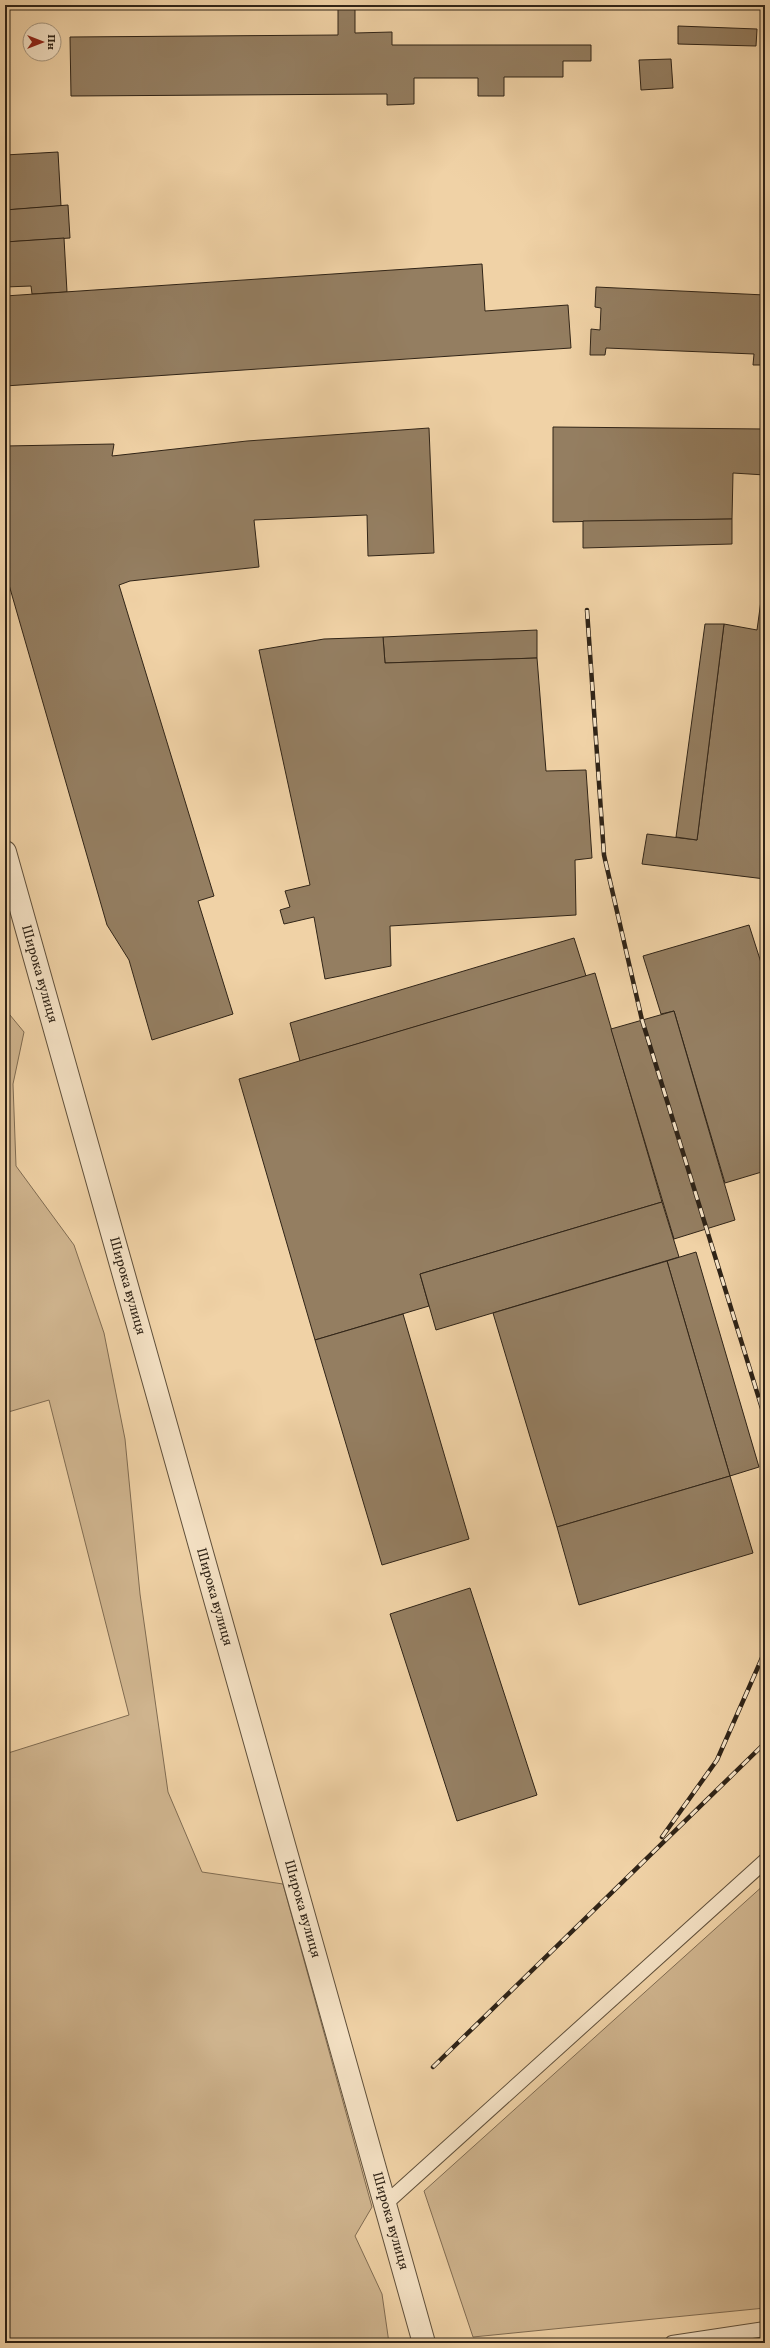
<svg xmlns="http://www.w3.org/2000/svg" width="770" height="2348" font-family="Vollkorn,serif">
  <rect width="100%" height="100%" fill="#f0d2a6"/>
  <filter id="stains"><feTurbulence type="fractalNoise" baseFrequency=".005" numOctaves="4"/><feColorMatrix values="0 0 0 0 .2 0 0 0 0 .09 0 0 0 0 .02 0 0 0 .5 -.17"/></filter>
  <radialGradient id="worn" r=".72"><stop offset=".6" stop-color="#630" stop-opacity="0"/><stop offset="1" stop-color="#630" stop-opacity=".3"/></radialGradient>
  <g fill="#cfb48e" stroke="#806c52">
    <polygon points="5,1009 24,1032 13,1084 16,1166 74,1245 104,1333 125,1439 140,1594 168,1792 202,1872 283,1884 372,2207 355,2236 382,2294 389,2343 5,2343 5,1754 129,1715 49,1400 5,1413"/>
    <polygon points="765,1884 765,2308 473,2337 424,2191"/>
  </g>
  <g fill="#947e61" stroke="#302417">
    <polygon points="338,5 355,5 355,33 392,32 392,45 591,45 591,61 563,61 563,77 504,77 504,96 478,96 478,78 414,78 414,104 387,105 387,94 71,96 70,37 338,35"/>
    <polygon points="678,26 757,29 756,46 678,44"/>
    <polygon points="671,59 673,88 641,90 639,60"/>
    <polygon points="58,152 61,206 5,210 5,155"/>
    <polygon points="68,205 70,238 5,242 5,210"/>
    <polygon points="64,238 67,292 32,294 31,286 5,287 5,242"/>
    <polygon points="482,264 485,311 568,305 571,348 5,386 5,296"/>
    <polygon points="596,287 765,295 765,365 753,365 754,354 606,348 605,355 590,355 591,329 600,330 601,308 595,307"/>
    <polygon points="553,427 765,429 765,475 733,473 732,519 553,522"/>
    <polygon points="429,428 434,553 368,556 367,515 254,520 259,567 130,581 119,585 214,896 198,901 233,1014 152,1040 129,960 107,925 5,571 5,446 114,444 112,456 247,441"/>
    <polygon points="732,519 732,544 583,548 583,521"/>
    <polygon points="765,571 765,879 642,864 647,834 697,840 724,624 757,630"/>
    <polygon points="705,624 724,624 697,840 676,837"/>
    <polygon points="537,630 537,658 385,663 383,637"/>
    <polygon points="383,637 385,663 537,658 546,771 586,770 592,858 575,860 576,915 390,926 391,966 325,979 314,917 284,924 280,910 290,907 285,891 310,885 259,650 324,639"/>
    <polygon points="749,925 765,975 765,1171 725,1183 674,1011 661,1014 643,956"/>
    <polygon points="574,938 586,976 300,1061 290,1023"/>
    <polygon points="595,973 662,1202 420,1274 429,1306 315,1340 239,1079"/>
    <polygon points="674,1011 735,1220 674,1239 611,1029"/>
    <polygon points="662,1202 679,1257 436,1330 420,1274"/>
    <polygon points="696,1252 759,1467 730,1476 667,1261"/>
    <polygon points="667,1261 730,1476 557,1527 493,1313"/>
    <polygon points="403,1314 469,1539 382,1565 315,1340"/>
    <polygon points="730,1476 753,1553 579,1605 557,1527"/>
    <polygon points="470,1588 537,1795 457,1821 390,1614"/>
  </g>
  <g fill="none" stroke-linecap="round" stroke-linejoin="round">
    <g stroke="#60503b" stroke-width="16">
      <g id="service">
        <polyline points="385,2204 765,1861"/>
        <polyline points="672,2343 765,2329"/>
      </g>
    </g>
    <g stroke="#60503b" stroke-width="24">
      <polyline id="minor" points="5,852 424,2343"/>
    </g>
    <use href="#service" stroke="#f5e2c5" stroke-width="14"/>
    <use href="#minor" stroke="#f5e2c5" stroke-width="22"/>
    <g stroke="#302417" stroke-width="4.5">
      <g id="rail">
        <polyline points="587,610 604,855 642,1020 765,1418"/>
        <polyline points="662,1837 717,1760 762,1658 765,1646"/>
        <polyline points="433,2067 765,1743"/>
      </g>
    </g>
    <use href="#rail" stroke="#f5e2c5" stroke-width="3" stroke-dasharray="9" stroke-linecap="butt"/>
  </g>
  <g text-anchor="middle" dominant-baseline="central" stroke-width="3" stroke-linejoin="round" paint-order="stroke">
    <g font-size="14" fill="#302417" stroke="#f5e2c5">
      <text transform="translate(39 974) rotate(74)">Широка вулиця</text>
      <text transform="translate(127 1286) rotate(74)">Широка вулиця</text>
      <text transform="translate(214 1597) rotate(74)">Широка вулиця</text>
      <text transform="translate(302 1909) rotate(74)">Широка вулиця</text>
      <text transform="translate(390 2221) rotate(74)">Широка вулиця</text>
    </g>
  </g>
  <rect width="770" height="2348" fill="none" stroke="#f0d2a6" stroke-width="20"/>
  <rect x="6" y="6" width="758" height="2336" fill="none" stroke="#302417" stroke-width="2"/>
  <rect x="10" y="10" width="750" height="2328" fill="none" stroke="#302417"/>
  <g transform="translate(42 42) rotate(90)"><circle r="19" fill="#f5e2c5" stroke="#a6967f"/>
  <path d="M0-3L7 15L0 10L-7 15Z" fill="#8f2418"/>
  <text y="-6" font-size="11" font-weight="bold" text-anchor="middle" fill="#302417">Пн</text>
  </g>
  <rect width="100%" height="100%" filter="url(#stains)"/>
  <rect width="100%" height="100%" fill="url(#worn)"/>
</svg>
